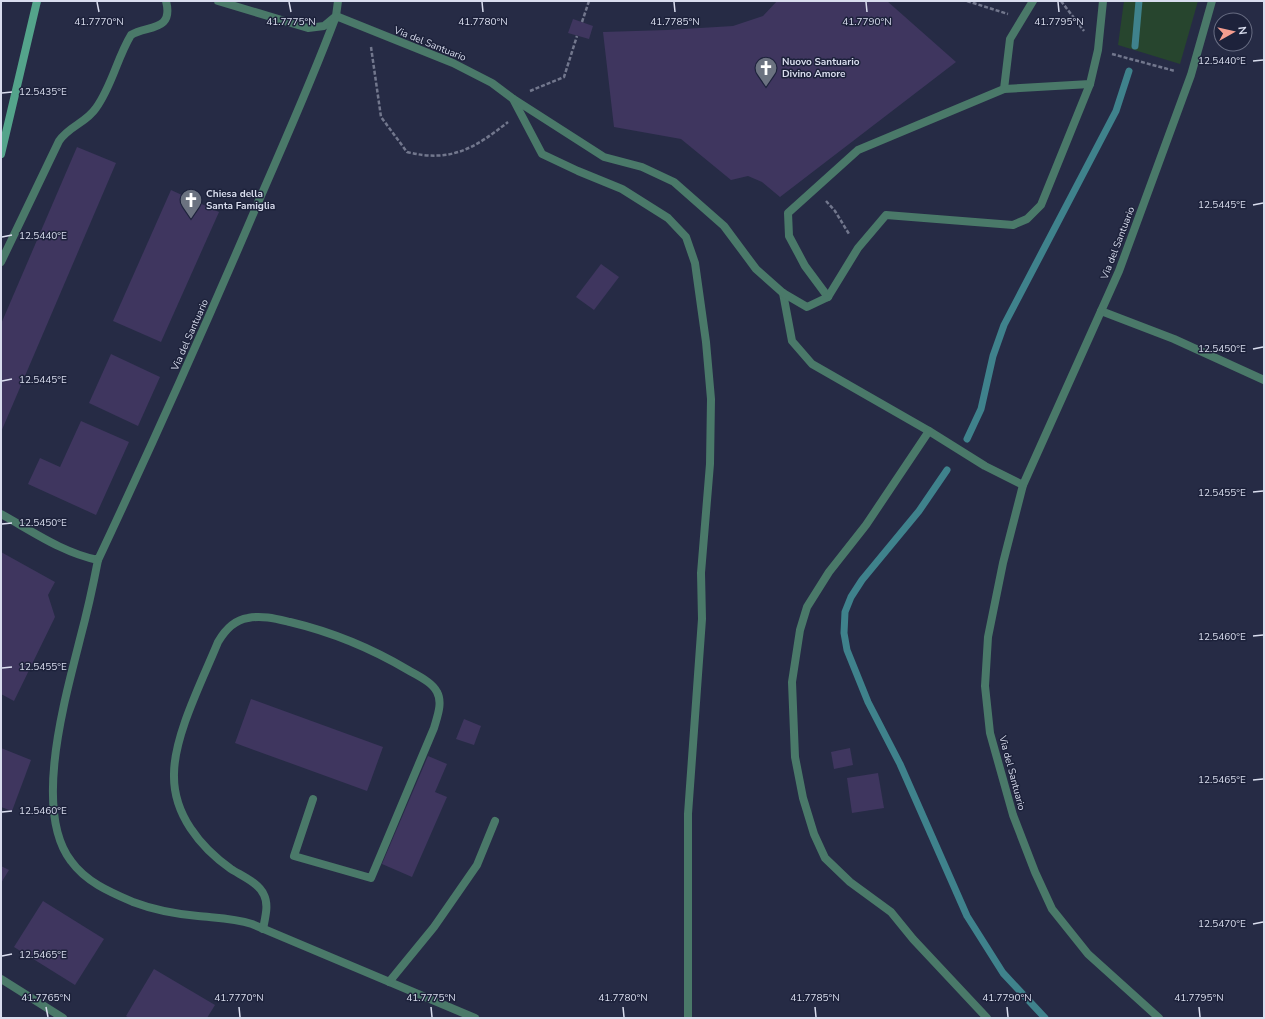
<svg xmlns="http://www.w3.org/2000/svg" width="1265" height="1019" font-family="'Nunito Sans',sans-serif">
  <rect width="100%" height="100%" fill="#262b45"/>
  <polygon fill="#27452e" points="1124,1 1198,1 1180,64 1118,45"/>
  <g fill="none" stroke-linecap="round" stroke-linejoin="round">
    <g stroke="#3f828c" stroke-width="7">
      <polyline points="1135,46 1139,1"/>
      <polyline points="967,439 981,409 993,356 1004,325 1116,111 1129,71"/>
      <polyline points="947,470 919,511 862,580 851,597 845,612 844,633 847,650 868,702 900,764 967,916 1003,973 1045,1018"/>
    </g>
  </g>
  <g fill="#3f365f">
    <polygon points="777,1 887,1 956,62 780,197 762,182 748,176 731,180 681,139 614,127 603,32 667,30 733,26 763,16"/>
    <polygon points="573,19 593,26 589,39 568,33"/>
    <polygon points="77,147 116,163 1,432 1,324"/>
    <polygon points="171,190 219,212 161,342 113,321"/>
    <polygon points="601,264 619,277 594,310 576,297"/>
    <polygon points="111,354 160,377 138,426 89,403"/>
    <polygon points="81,421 129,442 96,515 28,484 40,458 60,467"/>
    <polygon points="1,552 55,582 48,595 55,617 14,701 1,694"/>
    <polygon points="251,699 383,747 367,791 235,743"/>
    <polygon points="464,719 481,726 474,745 456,739"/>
    <polygon points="1,748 31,760 12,811 1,807"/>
    <polygon points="850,748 853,765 834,769 831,752"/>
    <polygon points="428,756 447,764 435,792 447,797 412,877 382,864"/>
    <polygon points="878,773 884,808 852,813 847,778"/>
    <polygon points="1,866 9,870 1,883"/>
    <polygon points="43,901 104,939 75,985 14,947"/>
    <polygon points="154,969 215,1005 207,1018 129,1018 126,1016"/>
  </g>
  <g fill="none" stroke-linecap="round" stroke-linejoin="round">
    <g stroke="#72778d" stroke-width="2.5" stroke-dasharray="4 2" stroke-linecap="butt">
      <polyline points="967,1 1008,14"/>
      <polyline points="1061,1 1084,31"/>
      <polyline points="582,22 589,1"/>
      <path d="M371,47L381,117L407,152C451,163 475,148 508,122"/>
      <polyline points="1112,54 1175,71"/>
      <polyline points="530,91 564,77 577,36"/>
      <polyline points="826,201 835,211 849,234"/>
    </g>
    <g stroke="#4a7969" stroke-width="8">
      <polyline points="218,1 308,28 324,26 336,16 338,1"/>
      <polyline points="1004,89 1090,84 1098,50 1103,1"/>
      <polyline points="513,99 542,154 578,171 622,189 668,218 686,237 695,263 706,342 711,399 710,464 701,573 702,619 688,814 688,1018"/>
      <path d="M1,262L59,141C69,126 86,123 96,108C112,86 117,58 131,35C147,25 174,32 166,1"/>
      <polyline points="783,293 792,341 812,364 929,431 985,466 1023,485"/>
      <polyline points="828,297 805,266 789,236 788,213 858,150 1004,89 1010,39 1033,1"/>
      <polyline points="1101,311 1174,339 1264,380"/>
      <polyline points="929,431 866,525 829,572 807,607 800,630 792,682 795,757 803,798 814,834 825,858 850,882 891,912 913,939 987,1018"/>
      <path d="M1,514C32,531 63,553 98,560C152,445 204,329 254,212C282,147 311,83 336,16L453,63L492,83L512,98L604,157L642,167L674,182L724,226L756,269L783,293L807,307L828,297L858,248L886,215L1013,225L1027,219L1041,205L1090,84"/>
      <path d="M98,560C93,586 87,613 80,639C66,696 32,810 71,861C86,882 110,892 133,902C154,910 176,914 198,916C217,918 234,918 252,924L475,1018"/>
      <path d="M263,929C265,918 269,905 264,895C259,883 242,876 231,869C200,847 173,814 174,774C174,735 203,679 218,642C225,630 234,620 248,618C262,615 277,619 290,622C332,632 371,648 408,670C418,676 432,682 437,692C443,703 437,717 434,728L371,878L294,856L313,799"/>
      <polyline points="389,982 434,927 477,865 495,821"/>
      <polyline points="1159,1018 1088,954 1052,909 1035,872 1013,815 990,733 985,686 988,637 1003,563 1023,485 1119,271 1191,75 1212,1"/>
    </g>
    <polyline stroke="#4a7969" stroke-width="8" points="1,979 63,1018"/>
    <polyline stroke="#54a48b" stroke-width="8" points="1,154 37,1"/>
  </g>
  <path fill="none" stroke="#d9ddee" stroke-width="1.5" d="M97,2L99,12M289,2L291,12M482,2L483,12M674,2L675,12M866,2L867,12M1058,2L1059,12M1253,61L1263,60M2,93L12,92M1253,205L1263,203M2,237L12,235M1253,349L1263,347M2,381L12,379M1253,492L1263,491M2,524L12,523M1253,636L1263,635M2,668L12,667M1253,780L1263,779M2,812L12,811M1253,924L1263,922M2,956L12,954M46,1007L48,1017M239,1007L240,1017M431,1007L432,1017M623,1007L624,1017M815,1007L816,1017M1007,1007L1008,1017M1199,1007L1200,1017"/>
  <defs>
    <g id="church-pin" transform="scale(1.15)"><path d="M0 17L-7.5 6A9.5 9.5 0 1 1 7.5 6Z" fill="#6b7280" stroke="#1d223b"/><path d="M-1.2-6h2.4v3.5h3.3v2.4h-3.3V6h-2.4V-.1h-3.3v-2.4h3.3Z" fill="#fff"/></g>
  </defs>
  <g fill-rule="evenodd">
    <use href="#church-pin" x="766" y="68"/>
    <use href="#church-pin" x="191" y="200"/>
  </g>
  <g text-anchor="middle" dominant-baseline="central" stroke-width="3" stroke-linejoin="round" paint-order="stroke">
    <g font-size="10" fill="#d9ddee" stroke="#1d223b">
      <text transform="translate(430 44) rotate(22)">Via del Santuario</text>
      <text transform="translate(1118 243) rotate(-69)">Via del Santuario</text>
      <text transform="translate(190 335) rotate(-66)">Via del Santuario</text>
      <text transform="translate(1012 773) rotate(75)">Via del Santuario</text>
    </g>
    <g font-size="10" font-weight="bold" fill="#d9ddee" stroke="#1d223b" text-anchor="start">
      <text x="782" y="62">Nuovo Santuario<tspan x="782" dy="12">Divino Amore</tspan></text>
      <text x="206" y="194">Chiesa della<tspan x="206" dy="12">Santa Famiglia</tspan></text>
    </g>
  </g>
  <g font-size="10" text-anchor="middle" fill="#d9ddee" stroke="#1d223b" stroke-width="3" stroke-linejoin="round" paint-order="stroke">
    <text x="99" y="25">41.7770°N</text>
    <text x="291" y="25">41.7775°N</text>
    <text x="483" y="25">41.7780°N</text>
    <text x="675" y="25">41.7785°N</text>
    <text x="867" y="25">41.7790°N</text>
    <text x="1059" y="25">41.7795°N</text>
    <text x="1222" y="64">12.5440°E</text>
    <text x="43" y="95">12.5435°E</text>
    <text x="1222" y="208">12.5445°E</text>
    <text x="43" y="239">12.5440°E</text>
    <text x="1222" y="352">12.5450°E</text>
    <text x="43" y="383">12.5445°E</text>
    <text x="1222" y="496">12.5455°E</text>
    <text x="43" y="526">12.5450°E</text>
    <text x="1222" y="640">12.5460°E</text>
    <text x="43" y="670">12.5455°E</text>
    <text x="1222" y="783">12.5465°E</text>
    <text x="43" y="814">12.5460°E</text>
    <text x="1222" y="927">12.5470°E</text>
    <text x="43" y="958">12.5465°E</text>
    <text x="46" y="1001">41.7765°N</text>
    <text x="239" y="1001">41.7770°N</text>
    <text x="431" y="1001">41.7775°N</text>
    <text x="623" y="1001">41.7780°N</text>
    <text x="815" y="1001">41.7785°N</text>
    <text x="1007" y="1001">41.7790°N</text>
    <text x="1199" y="1001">41.7795°N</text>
  </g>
  <rect width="1265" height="1019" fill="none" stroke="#d9ddee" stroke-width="4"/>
  <g transform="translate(1233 32) rotate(82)"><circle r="19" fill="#1d223b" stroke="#686d83"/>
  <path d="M0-3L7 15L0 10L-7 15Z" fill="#f59d8f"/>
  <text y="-6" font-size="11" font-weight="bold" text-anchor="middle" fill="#d9ddee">N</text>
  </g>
</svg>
